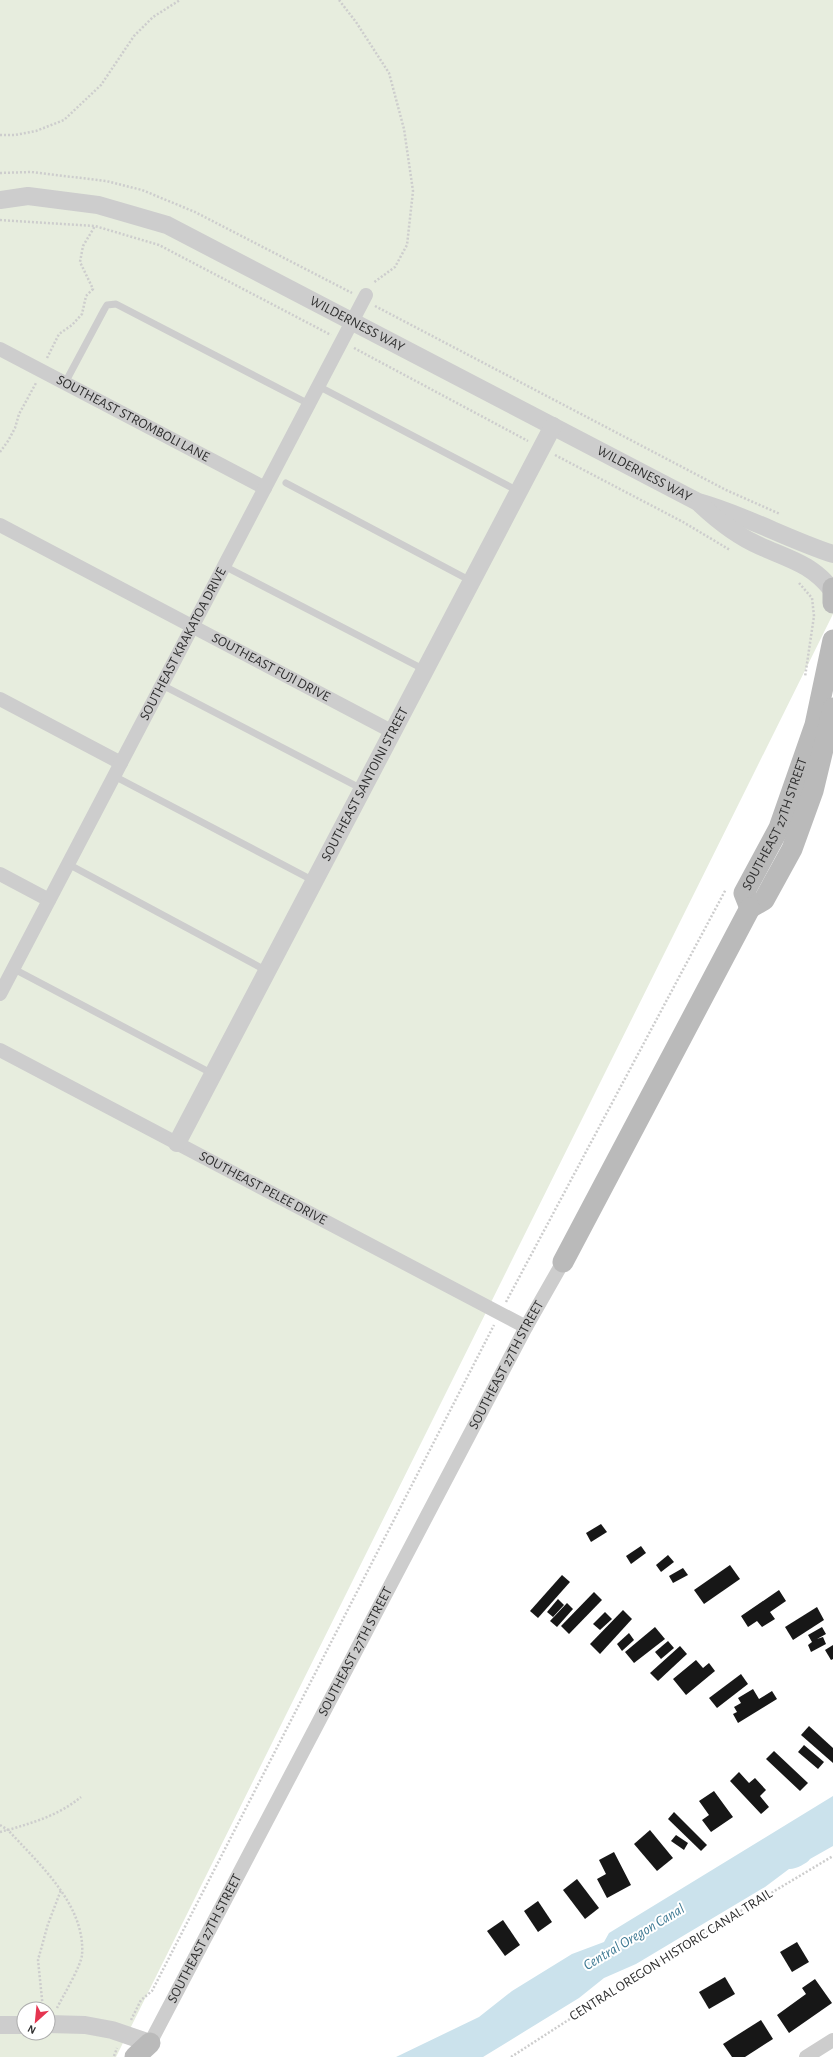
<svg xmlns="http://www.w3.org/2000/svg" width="833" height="2057" font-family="'Alegreya Sans',sans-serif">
  <rect width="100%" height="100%" fill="#fff"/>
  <path fill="#e7edde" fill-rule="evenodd" d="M0,0H833V614L116,2057H0ZM24,2009H48V2033H24Z"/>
  <path fill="#cbe2ec" d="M833,1796V1846L810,1859C808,1863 794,1870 789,1869L765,1887L636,1964L604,1978L579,1998L483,2057H396L479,2017L512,1991L572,1954L604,1942L609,1933Z"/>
  <g fill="#171717">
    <polygon points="601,1524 607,1532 591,1542 586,1533"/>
    <polygon points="641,1546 646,1553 631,1564 626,1556"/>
    <polygon points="668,1555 674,1562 661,1572 656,1565"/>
    <polygon points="730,1565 740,1579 704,1604 694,1590"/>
    <polygon points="683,1568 688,1575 673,1583 669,1576"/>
    <polygon points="562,1575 570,1582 538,1618 530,1611"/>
    <polygon points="779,1590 786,1601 770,1612 775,1619 762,1627 757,1621 748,1627 741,1616"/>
    <polygon points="594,1592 602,1600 569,1634 561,1626"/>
    <polygon points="558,1599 564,1605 553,1617 547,1612"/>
    <polygon points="567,1603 573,1609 557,1627 550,1621"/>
    <polygon points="817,1607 824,1620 793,1640 785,1627"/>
    <polygon points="623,1610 632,1619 600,1654 590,1644"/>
    <polygon points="605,1612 612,1619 600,1630 593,1624"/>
    <polygon points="655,1627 665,1639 634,1663 625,1652"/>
    <polygon points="822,1627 826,1634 817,1639 823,1637 826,1644 811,1652 808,1645 812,1642 808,1635"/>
    <polygon points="629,1633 634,1640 622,1651 617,1644"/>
    <polygon points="668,1641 674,1648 661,1659 655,1652"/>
    <polygon points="833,1645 833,1659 831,1660 825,1650"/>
    <polygon points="680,1646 687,1654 658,1681 650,1673"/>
    <polygon points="696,1660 703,1668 709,1663 715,1671 686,1695 673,1679"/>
    <polygon points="741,1674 748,1684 717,1708 709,1698"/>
    <polygon points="753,1689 759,1699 772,1691 777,1699 738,1723 733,1714 737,1712 734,1707 741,1703 738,1698"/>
    <polygon points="809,1726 833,1748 833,1763 801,1735"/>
    <polygon points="804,1745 824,1762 818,1769 798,1752"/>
    <polygon points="774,1751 808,1783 800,1791 766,1759"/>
    <polygon points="739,1772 749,1783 755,1778 766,1790 760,1796 769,1807 761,1814 730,1781"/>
    <polygon points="714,1791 733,1817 711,1832 702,1820 709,1815 699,1801"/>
    <polygon points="674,1812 707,1845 701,1851 668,1819"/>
    <polygon points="650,1830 673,1858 657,1871 634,1844"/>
    <polygon points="676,1835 688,1843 684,1850 671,1841"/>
    <polygon points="614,1852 631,1885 607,1898 597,1879 606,1874 599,1860"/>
    <polygon points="577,1879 599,1908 585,1919 563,1890"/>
    <polygon points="538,1901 552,1922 538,1932 524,1911"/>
    <polygon points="503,1920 520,1945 505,1956 487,1931"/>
    <polygon points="797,1942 809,1962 792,1972 780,1952"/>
    <polygon points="725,1977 735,1994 709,2009 699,1992"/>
    <polygon points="815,1979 832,2003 789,2033 777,2015 806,1994 802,1988"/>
    <polygon points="761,2020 773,2039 745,2057 732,2057 723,2044"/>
  </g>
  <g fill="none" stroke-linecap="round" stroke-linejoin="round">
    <g stroke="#cdcdcd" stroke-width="2.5" stroke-dasharray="2 2" stroke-linecap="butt">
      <polyline points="339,0 356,22 389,73 404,129 413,191 407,245 395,267 373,283"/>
      <polyline points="0,135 15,135 36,131 64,120 101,85 134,36 153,17 180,0"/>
      <polyline points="0,173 31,172 106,181 142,190 195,212 352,293"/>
      <polyline points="0,220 95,226 159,245 331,335"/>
      <polyline points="375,306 726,490 780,514"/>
      <polyline points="354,348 528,441"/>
      <polyline points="47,358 59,334 72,325 82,314 86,296 93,289 80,262 83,246 95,226"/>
      <polyline points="0,452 8,441 15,428 19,414 36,383"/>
      <polyline points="555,455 683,522 730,550"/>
      <polyline points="799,583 812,598 814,616 805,677"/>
      <polyline points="506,1302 726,889"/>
      <polyline points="0,1825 8,1830"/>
      <polyline points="0,1832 7,1830"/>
      <path d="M57,2008C63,1996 81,1966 82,1955C86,1905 38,1863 8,1830C35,1822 59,1815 81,1797"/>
      <polyline points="43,2009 38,1960 48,1924 61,1890"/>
      <polyline points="131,2020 141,2000 152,1991 494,1325"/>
      <polyline points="114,2056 117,2048"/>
      <polyline points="511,2057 689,1942 833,1856"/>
    </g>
    <g stroke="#cdcdcd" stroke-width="7">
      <polyline points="65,383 104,310 107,305 116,304 309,404"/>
      <polyline points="318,386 518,491"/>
      <polyline points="286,483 471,581"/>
      <polyline points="224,566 425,670"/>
      <polyline points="162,685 362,789"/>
      <polyline points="114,776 314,881"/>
      <polyline points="68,864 267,971"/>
      <polyline points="14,969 213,1074"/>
    </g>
    <g stroke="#cdcdcd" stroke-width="14">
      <path id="s1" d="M0,349L265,488"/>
      <path id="s2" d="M0,525L393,732"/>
      <polyline points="0,699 121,763"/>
      <polyline points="0,874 49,900"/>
      <path id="s3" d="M0,994L366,295"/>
      <path id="s4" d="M0,1050L526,1327"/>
      <path id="s5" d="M150,2043L526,1327L563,1262"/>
      <polyline points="806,2057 833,2040"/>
    </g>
    <g stroke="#cdcdcd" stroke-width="18">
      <path id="s6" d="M0,200L28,196L98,205L167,225L698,502C745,515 787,539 833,554"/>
      <path d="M700,504C718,521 737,536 760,546C789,559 812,564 832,590"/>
      <path id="s7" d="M177,1143L553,426"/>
      <polyline points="48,2024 85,2025 112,2030 150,2043"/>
      <polyline points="0,2025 24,2025"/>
    </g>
    <g stroke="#bababa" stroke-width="21">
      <polyline points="833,588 833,603"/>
      <path id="s8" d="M750,908L744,893L779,828L815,725L833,640"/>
      <polyline points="750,908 764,900 792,849 813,791 833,708"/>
      <polyline points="563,1262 750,908"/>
      <polyline points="135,2057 150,2043"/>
    </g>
  </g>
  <g text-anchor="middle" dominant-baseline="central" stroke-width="4" stroke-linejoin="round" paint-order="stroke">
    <g font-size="14" fill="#303030" stroke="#fff">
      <text stroke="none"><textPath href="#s6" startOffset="385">WILDERNESS WAY</textPath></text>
      <text stroke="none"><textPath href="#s1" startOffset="150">SOUTHEAST STROMBOLI LANE</textPath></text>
      <text stroke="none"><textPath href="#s6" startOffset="709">WILDERNESS WAY</textPath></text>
      <text stroke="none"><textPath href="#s3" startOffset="395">SOUTHEAST KRAKATOA DRIVE</textPath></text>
      <text stroke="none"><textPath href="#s2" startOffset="306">SOUTHEAST FUJI DRIVE</textPath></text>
      <text stroke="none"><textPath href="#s7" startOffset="405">SOUTHEAST SANTOINI STREET</textPath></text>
      <text stroke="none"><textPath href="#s8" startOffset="92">SOUTHEAST 27TH STREET</textPath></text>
      <text stroke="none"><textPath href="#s4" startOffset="297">SOUTHEAST PELEE DRIVE</textPath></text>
      <text stroke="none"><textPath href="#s5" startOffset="766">SOUTHEAST 27TH STREET</textPath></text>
      <text stroke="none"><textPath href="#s5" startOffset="442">SOUTHEAST 27TH STREET</textPath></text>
      <text stroke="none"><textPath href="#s5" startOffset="118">SOUTHEAST 27TH STREET</textPath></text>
      <text transform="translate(671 1955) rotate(-32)">CENTRAL OREGON HISTORIC CANAL TRAIL</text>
    </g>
    <g font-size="15" font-style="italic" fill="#3e7993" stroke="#fff">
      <text transform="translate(634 1937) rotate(-31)">Central Oregon Canal</text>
    </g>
  </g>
  <g transform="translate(36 2021) rotate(207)"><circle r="19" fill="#ffffff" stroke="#acacac"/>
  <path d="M0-3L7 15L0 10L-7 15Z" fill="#e53550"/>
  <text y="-6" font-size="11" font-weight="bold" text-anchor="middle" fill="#303030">N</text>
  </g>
</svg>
